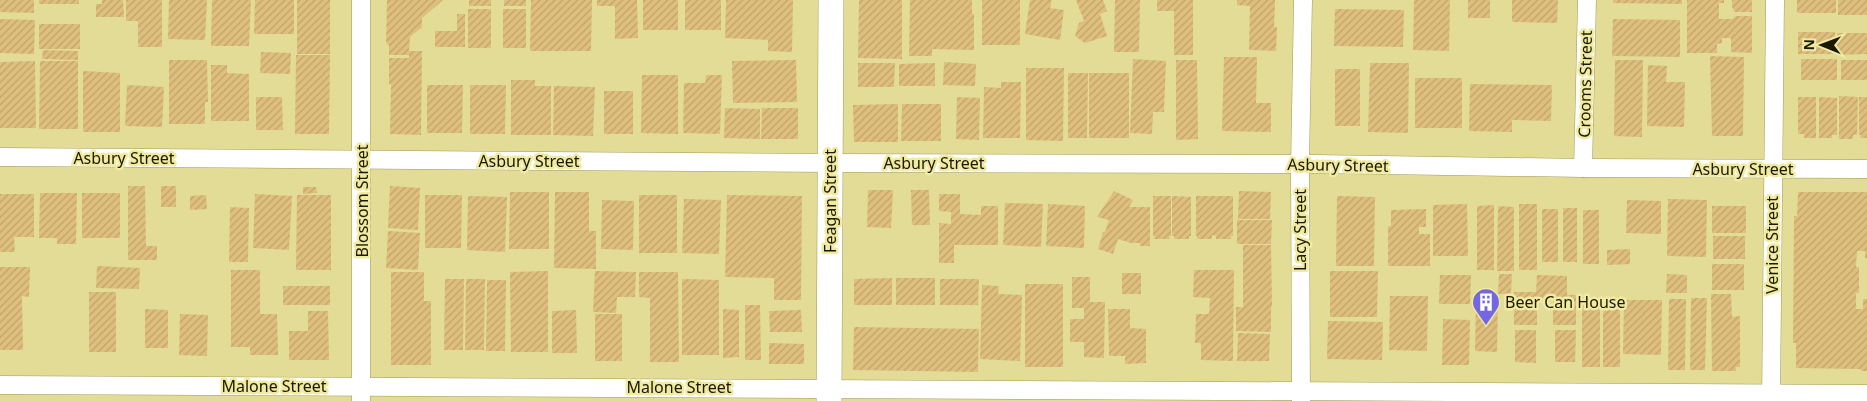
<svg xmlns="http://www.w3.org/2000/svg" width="1867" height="401" font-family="'Noto Sans',sans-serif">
  <defs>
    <pattern id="building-hatch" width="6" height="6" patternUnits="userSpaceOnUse" patternTransform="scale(1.25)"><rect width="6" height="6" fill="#dfbf7e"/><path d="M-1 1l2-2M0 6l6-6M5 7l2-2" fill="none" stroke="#bfa36b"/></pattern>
  </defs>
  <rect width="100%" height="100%" fill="#e3dc96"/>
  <g fill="url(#building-hatch)">
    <polygon points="0,0 34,0 34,13 0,12"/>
    <rect x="39" y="0" width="40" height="4"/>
    <polygon points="102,0 123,0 124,17 96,17 96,4 102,4"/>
    <polygon points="126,0 162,0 162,47 138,47 138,21 126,21"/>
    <polygon points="169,0 207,0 205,40 168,39"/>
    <polygon points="212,0 251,0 249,46 211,46"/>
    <polygon points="255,0 294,0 294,34 254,34"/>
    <rect x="297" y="0" width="33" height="54"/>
    <polygon points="387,0 443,0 422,18 422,27 410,37 409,51 422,51 421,135 390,134 391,84 389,84 389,58 409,58 409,55 389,55 389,46 386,42"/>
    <rect x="469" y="0" width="22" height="6"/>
    <rect x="504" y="0" width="22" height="6"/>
    <polygon points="531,0 592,0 591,51 530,51"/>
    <polygon points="597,0 637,0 638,38 615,39 615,6 597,6"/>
    <rect x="643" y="0" width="35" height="30"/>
    <rect x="685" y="0" width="36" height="30"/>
    <polygon points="726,0 793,0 792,52 768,51 768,40 725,38"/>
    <polygon points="859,0 902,0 902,59 858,58"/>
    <polygon points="910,0 972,0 972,14 974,14 974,50 932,49 932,56 909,56"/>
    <rect x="982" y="0" width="38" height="45"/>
    <polygon points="1030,0 1052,0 1050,8 1064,10 1060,40 1025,34"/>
    <polygon points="1076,0 1103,0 1107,11 1100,14 1107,36 1085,43 1075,36 1079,23 1084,21"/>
    <polygon points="1115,0 1140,0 1139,52 1114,52"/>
    <polygon points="1157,0 1193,0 1193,55 1174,55 1174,11 1157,11"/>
    <polygon points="1237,0 1275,0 1274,27 1277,27 1276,51 1249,50 1250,6 1237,5"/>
    <polygon points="1414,0 1450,0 1449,51 1413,50"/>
    <rect x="1468" y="0" width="22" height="18"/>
    <polygon points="1512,0 1558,0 1557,23 1512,22"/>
    <polygon points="1613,0 1682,0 1682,4 1613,3"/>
    <polygon points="1687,0 1724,0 1724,3 1719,3 1719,19 1732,19 1736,16 1752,16 1752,53 1731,52 1731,38 1722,38 1722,43 1717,44 1717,53 1687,53"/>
    <polygon points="1732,0 1752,0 1752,12 1735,12 1732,7"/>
    <rect x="1797" y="0" width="39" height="13"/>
    <rect x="1838" y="0" width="29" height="15"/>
    <rect x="468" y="9" width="23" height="39"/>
    <rect x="503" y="9" width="23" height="39"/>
    <polygon points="1335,9 1404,10 1403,47 1334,46"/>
    <polygon points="457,14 465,14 465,47 435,47 435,31 457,31"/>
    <polygon points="0,19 35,20 34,54 0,53"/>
    <polygon points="1613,19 1680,20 1680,57 1612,56"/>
    <rect x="39" y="24" width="41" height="25"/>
    <rect x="1798" y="32" width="37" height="22"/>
    <polygon points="1837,33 1867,33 1867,54 1837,55"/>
    <polygon points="43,50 78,51 78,60 42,59"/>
    <polygon points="261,52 291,53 290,74 260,73"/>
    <polygon points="296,55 330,55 329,134 295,134"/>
    <polygon points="1710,56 1744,57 1743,136 1712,136"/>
    <polygon points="1224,57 1257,57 1256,103 1271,103 1271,132 1222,131"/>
    <polygon points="1133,59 1166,61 1164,112 1153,112 1152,134 1130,133"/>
    <rect x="1801" y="59" width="36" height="21"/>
    <polygon points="169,60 207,60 208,102 205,102 205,124 169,124"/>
    <polygon points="796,60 797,102 733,103 732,61"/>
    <polygon points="1176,60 1197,60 1198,139 1176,140"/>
    <polygon points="1615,60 1643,60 1642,137 1614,136"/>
    <rect x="1841" y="60" width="26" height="20"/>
    <polygon points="35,61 36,128 0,128 0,62"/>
    <polygon points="40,61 78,61 78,129 39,129"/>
    <polygon points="944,62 976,64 975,86 943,85"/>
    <polygon points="858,63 895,63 894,87 858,87"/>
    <polygon points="935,63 935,86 899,86 899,64"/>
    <polygon points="1370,63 1409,63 1408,133 1368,132"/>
    <polygon points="211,65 227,65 227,73 249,74 249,121 211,121"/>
    <polygon points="1648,65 1667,66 1666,82 1685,82 1684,127 1647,126"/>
    <polygon points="1026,68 1064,68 1063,141 1026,140"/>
    <rect x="1335" y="69" width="25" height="57"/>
    <polygon points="83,71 120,73 120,132 83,132"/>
    <polygon points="1068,73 1088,73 1087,138 1068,138"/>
    <rect x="1089" y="73" width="40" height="65"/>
    <polygon points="642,75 678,75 678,134 641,133"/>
    <polygon points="706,75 722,75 720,134 683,133 684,83 705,83"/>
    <rect x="1415" y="78" width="47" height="50"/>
    <polygon points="511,80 535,80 535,86 551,86 551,135 511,135"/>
    <polygon points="1001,82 1021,82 1020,138 983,138 984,87 1001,88"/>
    <polygon points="1470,84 1552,85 1551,121 1512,120 1512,132 1469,131"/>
    <polygon points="127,85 164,87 162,127 125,126"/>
    <polygon points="427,85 463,85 462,133 427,133"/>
    <polygon points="470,85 506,85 505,134 470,134"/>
    <polygon points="554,86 595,87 593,136 553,135"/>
    <rect x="604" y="91" width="29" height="43"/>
    <polygon points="1839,96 1858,97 1857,135 1853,135 1853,139 1839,139"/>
    <polygon points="256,97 282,97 283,130 256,130"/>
    <polygon points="957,97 980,98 979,140 956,139"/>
    <polygon points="1798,97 1816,97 1816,138 1804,138 1804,134 1798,134"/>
    <polygon points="1819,97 1837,98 1837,135 1832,135 1832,138 1819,138"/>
    <polygon points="1859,97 1867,97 1867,138 1860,138 1861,135 1859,135"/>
    <polygon points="898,104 898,142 854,142 853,105"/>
    <polygon points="902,104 941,104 941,141 901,141"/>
    <polygon points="725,108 760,109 760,139 724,138"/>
    <polygon points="762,108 798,108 798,139 761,139"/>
    <polygon points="128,186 145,186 146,246 157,246 157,260 128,260"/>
    <rect x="161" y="186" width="15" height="21"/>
    <polygon points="390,186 420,188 418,230 388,228"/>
    <polygon points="303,187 316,187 317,193 303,194"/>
    <polygon points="868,190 893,190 891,228 867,227"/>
    <polygon points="911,190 929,190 930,225 912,225"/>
    <polygon points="1114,191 1133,200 1129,207 1150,207 1150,246 1140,246 1140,243 1131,243 1118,239 1113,254 1098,249 1103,232 1105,232 1109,220 1097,217"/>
    <polygon points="1239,191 1271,192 1270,219 1238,219"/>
    <polygon points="510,192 549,192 549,249 509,249"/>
    <polygon points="555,192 589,192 589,231 596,231 596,269 554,268"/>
    <polygon points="1798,192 1867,192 1867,258 1865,258 1865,251 1857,251 1856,267 1859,267 1859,293 1856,293 1856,309 1863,309 1863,299 1867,299 1867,371 1861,371 1861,369 1796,368 1796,343 1793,343 1794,216 1797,216"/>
    <polygon points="40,193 77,193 76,244 57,244 57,238 39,238"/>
    <rect x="82" y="193" width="38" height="45"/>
    <polygon points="0,194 34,194 34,237 14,237 15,252 0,252"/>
    <polygon points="255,194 292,196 289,250 253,248"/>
    <polygon points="939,194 960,194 960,214 981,215 981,206 998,206 998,245 954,245 954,263 939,263 939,223 951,224 951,212 939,211"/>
    <polygon points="206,195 207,209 190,210 190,196"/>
    <polygon points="297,195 331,195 331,270 296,270"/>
    <polygon points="425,195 462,195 461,248 425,248"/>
    <rect x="639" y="195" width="38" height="58"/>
    <polygon points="727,195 802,196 801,300 774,300 774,278 725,277"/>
    <polygon points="468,196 507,197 505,252 467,250"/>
    <polygon points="1153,196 1171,196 1171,236 1169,236 1170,239 1154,239 1155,236 1153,236"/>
    <polygon points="1172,196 1191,197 1191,236 1189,236 1189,239 1174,239 1174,236 1172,236"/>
    <polygon points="1196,196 1233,196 1233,236 1231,236 1231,239 1216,239 1216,236 1212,235 1212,239 1197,239 1197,236 1196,236"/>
    <polygon points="1337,196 1375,197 1374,266 1336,266"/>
    <polygon points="684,199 721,200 719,254 682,253"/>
    <polygon points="1668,199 1707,200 1706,257 1667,256"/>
    <polygon points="602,200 634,201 633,250 601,249"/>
    <polygon points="1627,200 1661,201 1661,234 1626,233"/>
    <polygon points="1005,203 1043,204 1041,247 1003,245"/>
    <polygon points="1048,204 1085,206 1084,248 1046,246"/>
    <polygon points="1467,204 1468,256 1433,256 1433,205"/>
    <rect x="1519" y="204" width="18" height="66"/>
    <polygon points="1494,205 1494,270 1477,270 1477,206"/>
    <polygon points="1498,206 1514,207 1514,271 1497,271"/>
    <rect x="1712" y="206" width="34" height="27"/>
    <polygon points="230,207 249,208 248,262 229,262"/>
    <rect x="1563" y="208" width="14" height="54"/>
    <polygon points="1426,209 1426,227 1419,227 1419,234 1430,234 1430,266 1388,266 1388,226 1391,226 1391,210"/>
    <rect x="1542" y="209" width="16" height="53"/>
    <rect x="1583" y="210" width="16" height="54"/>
    <polygon points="1237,220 1272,220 1271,244 1237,244"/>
    <polygon points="388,231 420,233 418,270 386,268"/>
    <rect x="1713" y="236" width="32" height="23"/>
    <polygon points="1243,245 1271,245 1272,307 1263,307 1271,307 1271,332 1236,331 1236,307 1243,307"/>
    <polygon points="1630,249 1630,264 1607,265 1607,250"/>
    <rect x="1712" y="264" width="32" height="26"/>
    <polygon points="97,266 140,268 139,289 96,288"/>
    <polygon points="0,267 30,267 29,297 22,296 23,350 0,350"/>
    <polygon points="231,270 260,270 260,314 277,314 278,355 250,355 250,347 231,347"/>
    <polygon points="1194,270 1234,270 1233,361 1201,360 1201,343 1195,343 1196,314 1209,314 1210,298 1193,297"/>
    <polygon points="548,271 548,352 511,352 510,272"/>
    <polygon points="595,271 636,272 635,297 617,297 616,313 593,312"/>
    <polygon points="1330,271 1378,271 1377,317 1330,317"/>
    <polygon points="391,272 424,272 424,301 431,301 431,365 391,365"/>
    <polygon points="639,272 678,272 679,362 650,362 650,298 639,297"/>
    <rect x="1122" y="273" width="19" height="21"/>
    <polygon points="1499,274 1512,274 1511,294 1498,294"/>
    <polygon points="1667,274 1687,275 1687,293 1666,293"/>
    <polygon points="1440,275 1471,275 1470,304 1439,304"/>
    <polygon points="1537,275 1567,276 1567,295 1576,295 1576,325 1553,325 1553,298 1537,298 1537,325 1514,325 1514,292 1536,292"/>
    <polygon points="1072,277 1090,277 1090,302 1105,302 1104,358 1084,357 1084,342 1070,342 1070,319 1084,319 1084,308 1072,308"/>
    <polygon points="892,278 892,305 854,305 854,279"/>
    <rect x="896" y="278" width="39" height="27"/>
    <polygon points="445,279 464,279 463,350 444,350"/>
    <polygon points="466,279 485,279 484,350 465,350"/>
    <polygon points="682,279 719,280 719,355 682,355"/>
    <polygon points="940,279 979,279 978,305 940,305"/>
    <polygon points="487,280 506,280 505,351 486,351"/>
    <rect x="1025" y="284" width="38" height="83"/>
    <polygon points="982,285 999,286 998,294 1022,295 1020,361 980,359"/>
    <rect x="283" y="286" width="47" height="19"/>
    <rect x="89" y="292" width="27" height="60"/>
    <polygon points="1711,294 1731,294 1732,317 1740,316 1740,367 1736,367 1736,371 1712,371"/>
    <polygon points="1390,296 1428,296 1427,351 1389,350"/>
    <rect x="1582" y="297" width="18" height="70"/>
    <rect x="1603" y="297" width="17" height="70"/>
    <polygon points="1691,298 1707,298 1705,370 1690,370"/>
    <polygon points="1669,299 1686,299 1685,370 1668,370"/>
    <polygon points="1624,300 1662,300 1661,355 1623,354"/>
    <polygon points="1476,301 1498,302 1497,352 1475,351"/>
    <polygon points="745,305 760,305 761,360 745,360"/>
    <polygon points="145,309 168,310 168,348 145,348"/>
    <polygon points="723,309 739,310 739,357 723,358"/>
    <polygon points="1108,309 1130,309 1130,328 1146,329 1146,363 1125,364 1125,356 1109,356"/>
    <polygon points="576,310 577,353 552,353 552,311"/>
    <polygon points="801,310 802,332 770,332 769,311"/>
    <polygon points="308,311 328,311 329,360 289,360 289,331 308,331"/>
    <polygon points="180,314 208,315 207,356 179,355"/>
    <rect x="595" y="314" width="27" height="47"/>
    <polygon points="1443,319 1470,320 1469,365 1442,365"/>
    <polygon points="1328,321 1383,322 1382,360 1327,359"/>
    <polygon points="854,327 979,329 978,372 853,370"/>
    <polygon points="1515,330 1536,330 1536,363 1515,362"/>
    <polygon points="1555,330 1576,330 1575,362 1555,362"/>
    <polygon points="1238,333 1270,334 1269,361 1237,361"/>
    <polygon points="769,343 804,344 804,364 769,364"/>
  </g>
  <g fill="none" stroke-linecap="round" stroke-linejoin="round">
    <g stroke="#a09a55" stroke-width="19">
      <g id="street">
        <polyline points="0,157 830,163 1316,164 1583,168 1867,169"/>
        <polyline points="1583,168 1587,0"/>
        <polyline points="0,385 1867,394"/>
        <polyline points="361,401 361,0"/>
        <polyline points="1301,401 1300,164 1303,0"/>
        <polyline points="1771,401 1775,0"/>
      </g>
    </g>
    <g stroke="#a09a55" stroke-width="26">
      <polyline id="secondary" points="829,401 831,0"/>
    </g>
    <use href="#street" stroke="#fff" stroke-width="18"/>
    <use href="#secondary" stroke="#fff" stroke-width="25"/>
  </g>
  <defs>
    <g id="building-pin" transform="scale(1.4375)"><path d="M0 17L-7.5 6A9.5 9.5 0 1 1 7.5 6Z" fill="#7367e2" stroke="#f0eaa2"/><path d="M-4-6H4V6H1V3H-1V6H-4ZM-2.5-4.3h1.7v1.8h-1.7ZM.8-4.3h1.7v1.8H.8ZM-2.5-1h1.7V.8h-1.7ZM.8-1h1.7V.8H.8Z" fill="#fff"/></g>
  </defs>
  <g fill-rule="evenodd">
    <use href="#building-pin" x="1486" y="302"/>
  </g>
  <g text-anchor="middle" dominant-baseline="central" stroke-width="5" stroke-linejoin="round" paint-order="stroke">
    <g font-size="16" fill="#1b1800" stroke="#f0eaa2">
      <text transform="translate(1585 84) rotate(-89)">Crooms Street</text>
      <text x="124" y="158">Asbury Street</text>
      <text x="529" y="161">Asbury Street</text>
      <text x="934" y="163">Asbury Street</text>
      <text transform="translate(1338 165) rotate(1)">Asbury Street</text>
      <text x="1743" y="169">Asbury Street</text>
      <text transform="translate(362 201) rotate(-90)">Blossom Street</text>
      <text transform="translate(830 201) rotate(-90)">Feagan Street</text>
      <text transform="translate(1300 230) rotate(-90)">Lacy Street</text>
      <text transform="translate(1772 245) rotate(-90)">Venice Street</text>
      <text x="274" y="386">Malone Street</text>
      <text x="679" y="387">Malone Street</text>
    </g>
    <g font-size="16" fill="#1b1800" stroke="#f0eaa2" text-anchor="start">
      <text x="1505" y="302">Beer Can House</text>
    </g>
  </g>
  <g transform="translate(1822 45) rotate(271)" stroke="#f0eaa2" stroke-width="4" paint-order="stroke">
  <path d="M0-4L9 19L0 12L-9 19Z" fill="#1b1800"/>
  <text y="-8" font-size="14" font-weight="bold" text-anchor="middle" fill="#1b1800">N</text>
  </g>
</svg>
